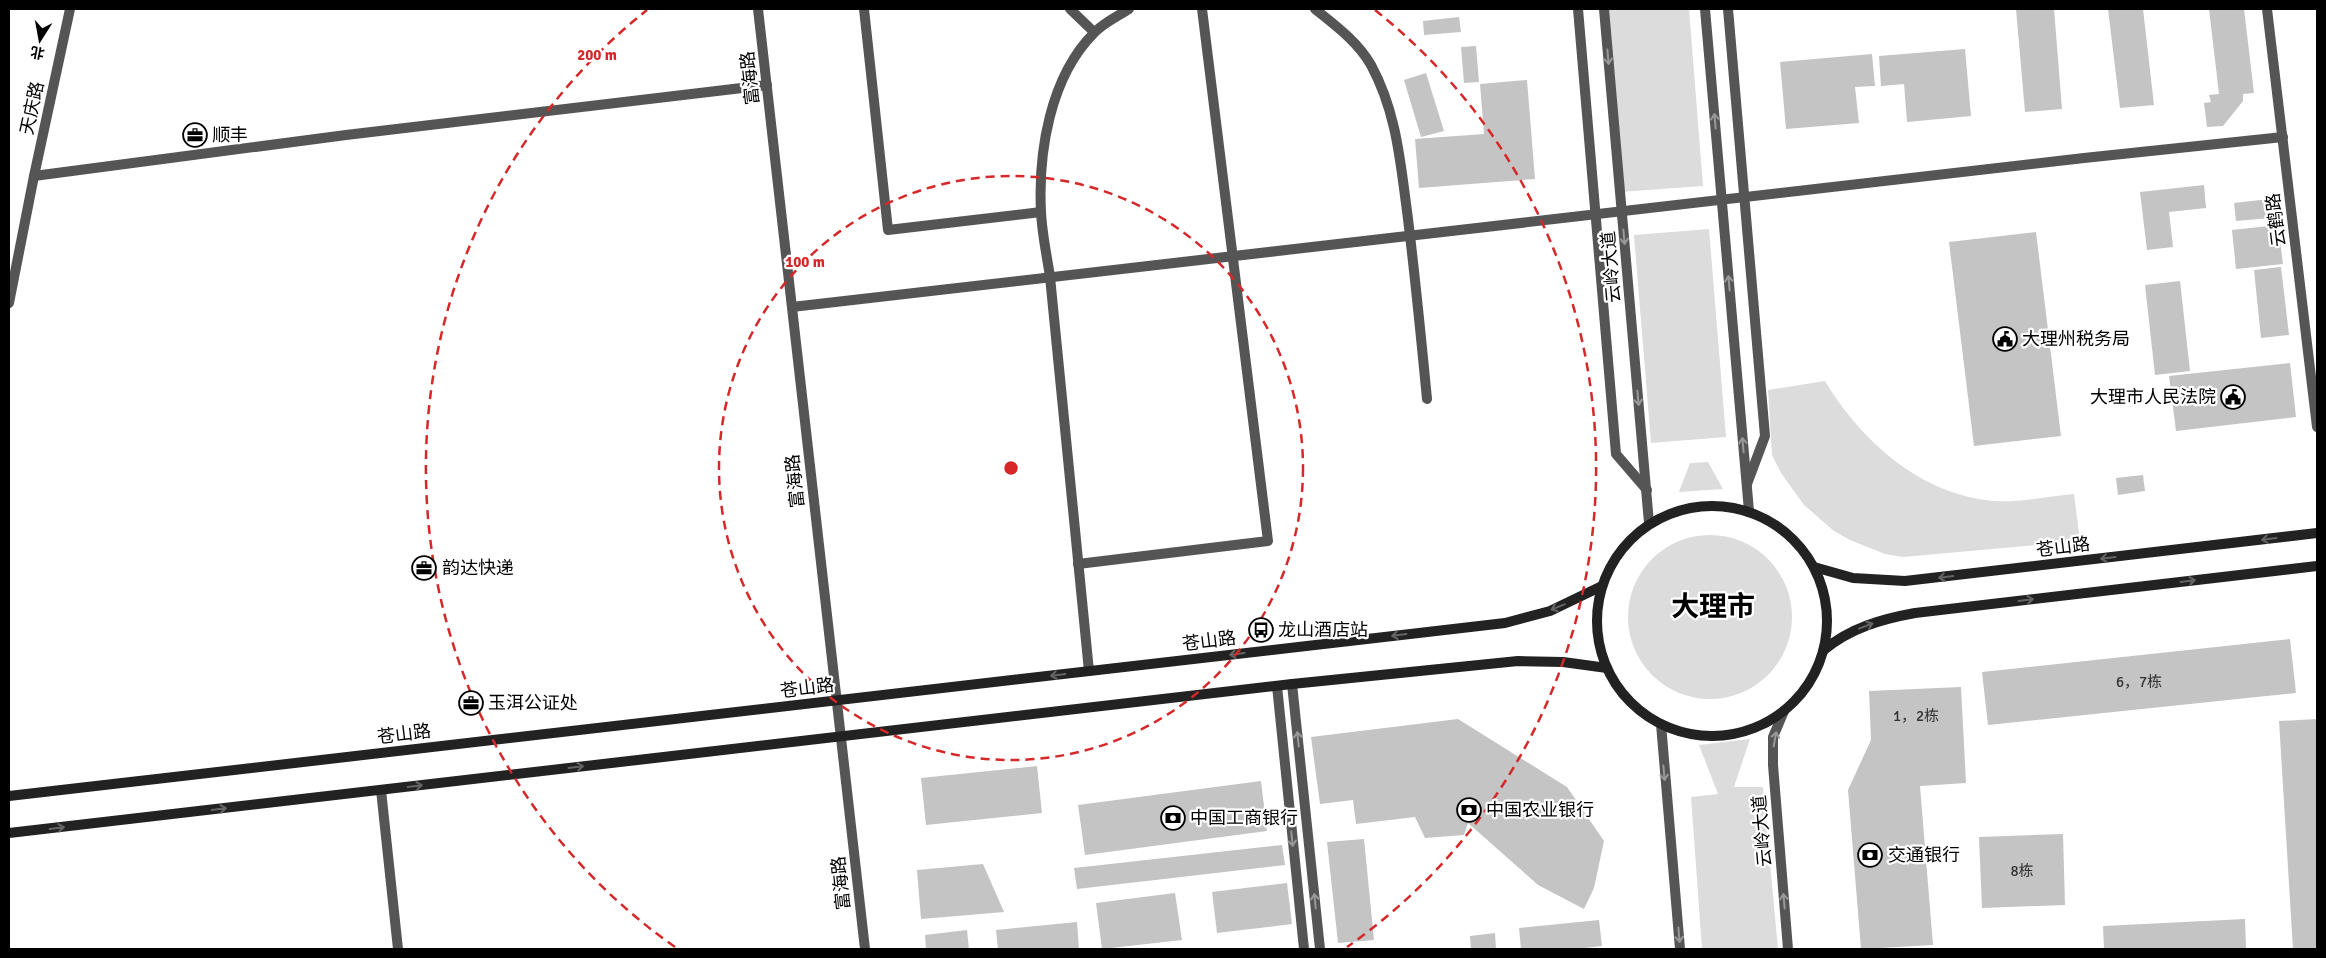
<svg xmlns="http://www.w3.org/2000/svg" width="2326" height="958" font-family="Signika,'Noto Sans SC',sans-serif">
  <rect width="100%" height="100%" fill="#fff"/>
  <g fill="#dcdcdc">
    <polygon points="1606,9 1689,9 1703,186 1620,192"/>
    <polygon points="1709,229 1726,437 1651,443 1634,235"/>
    <path d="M1825,381C1861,441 1921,495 1994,501C2017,503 2051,496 2074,494L2080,541L1903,557L1885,554L1850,540L1834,531L1804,505L1781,473L1772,455L1768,390Z"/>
    <polygon points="1708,462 1723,489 1679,492 1690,463"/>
    <circle cx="1710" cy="617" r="82"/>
    <polygon points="1750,739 1734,787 1763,787 1778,949 1702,949 1691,797 1718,794 1699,745"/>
  </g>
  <g fill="#c4c4c4">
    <polygon points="2016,9 2054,9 2062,109 2025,112"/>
    <polygon points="2108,9 2143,9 2154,105 2120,108"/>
    <polygon points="2209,9 2244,9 2254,93 2243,94 2243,101 2223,126 2207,127 2204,103 2211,102 2209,95 2219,94"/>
    <polygon points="1459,17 1461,32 1424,35 1423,21"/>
    <polygon points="1476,46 1479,82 1464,83 1461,47"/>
    <polygon points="1965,49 1971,116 1907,122 1904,84 1881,86 1879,56"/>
    <polygon points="1872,54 1875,86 1855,87 1859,123 1786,129 1780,62"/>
    <polygon points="1426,73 1444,131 1421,137 1404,80"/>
    <polygon points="1527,80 1535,179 1419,188 1415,139 1484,134 1480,84"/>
    <polygon points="2204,185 2206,208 2169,212 2173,247 2147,250 2140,192"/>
    <polygon points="2269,199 2271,218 2236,221 2234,203"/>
    <polygon points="2278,225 2283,264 2236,269 2232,230"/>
    <polygon points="2036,232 2061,436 1974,446 1949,242"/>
    <polygon points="2281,267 2289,335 2261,338 2254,270"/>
    <polygon points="2180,281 2190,371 2155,375 2145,285"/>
    <polygon points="2290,363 2296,417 2176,431 2169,376"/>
    <polygon points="2143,475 2145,491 2118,495 2116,478"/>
    <polygon points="2290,639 2296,693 1988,725 1982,672"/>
    <polygon points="1961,687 1966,783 1920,786 1933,945 1861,949 1848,790 1871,740 1869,691"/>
    <polygon points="1458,719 1567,787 1604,841 1594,888 1584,909 1538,885 1468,823 1464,835 1425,838 1415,817 1356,824 1353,800 1320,804 1311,737"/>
    <polygon points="2317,719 2317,949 2293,949 2279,721"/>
    <polygon points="1037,766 1042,813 926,825 921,778"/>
    <polygon points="1261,781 1267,831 1085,855 1078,805"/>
    <polygon points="2063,834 2065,905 1982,908 1979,837"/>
    <polygon points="1364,839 1374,940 1338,943 1327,842"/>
    <polygon points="1282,845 1285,865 1077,889 1074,868"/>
    <polygon points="983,864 1004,912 921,919 917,870"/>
    <polygon points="1287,883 1292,924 1217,933 1212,892"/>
    <polygon points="1175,893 1182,940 1102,949 1096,903"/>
    <polygon points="2245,919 2246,949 2104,949 2103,926"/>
    <polygon points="1599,920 1602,946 1576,949 1521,949 1519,928"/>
    <polygon points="1077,922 1079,949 998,949 996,930"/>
    <polygon points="967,930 969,949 926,949 925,935"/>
    <polygon points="1495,933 1496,949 1471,949 1470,936"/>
  </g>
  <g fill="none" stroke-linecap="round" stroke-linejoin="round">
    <g stroke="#555" stroke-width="10">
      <polyline points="864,9 888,230 1041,212"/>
      <polyline points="1070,9 1094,32"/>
      <path d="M1315,9C1335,25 1358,42 1371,65C1396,111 1400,159 1407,211C1415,274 1421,337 1427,399"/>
      <polyline points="1578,9 1616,454 1647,490"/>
      <polyline points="1728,9 1765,436 1747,484"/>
      <polyline points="34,176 346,135 767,85"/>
      <polyline points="792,307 2084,158 2283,137"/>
      <polyline points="1078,564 1268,541 1202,9"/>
      <path d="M1089,671L1050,277C1047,256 1042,234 1041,212C1038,152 1050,77 1094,33C1103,23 1118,16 1129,9"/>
      <polyline points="1292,684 1320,949"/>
      <polyline points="1277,686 1304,949"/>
      <polyline points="381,790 398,949"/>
    </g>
    <g stroke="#555" stroke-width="10">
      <polyline points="758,9 865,949"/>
      <polyline points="1604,9 1649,523"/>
      <polyline points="1705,9 1749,511"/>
      <polyline points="2267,9 2317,427"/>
      <polyline points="9,303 34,176 70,9"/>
      <polyline points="1784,711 1773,737 1773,765 1788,949"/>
      <polyline points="1661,724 1680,949"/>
    </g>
    <g stroke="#222" stroke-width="10">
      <circle cx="1712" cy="621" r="115"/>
      <polyline points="1814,567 1853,578 1905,581 2317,533"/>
      <path d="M1824,650C1850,628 1882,619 1915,613L2317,566"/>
      <polyline points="9,796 1505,623 1550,611 1602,586"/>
      <polyline points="9,833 1292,684 1518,661 1563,662 1607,668"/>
    </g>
  </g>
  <defs><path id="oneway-shaft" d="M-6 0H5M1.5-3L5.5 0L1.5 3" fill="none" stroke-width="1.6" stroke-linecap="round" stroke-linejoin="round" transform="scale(1.25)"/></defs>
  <g stroke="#999">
    <use href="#oneway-shaft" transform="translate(1608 57) rotate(85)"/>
    <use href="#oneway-shaft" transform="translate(1715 121) rotate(-95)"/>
    <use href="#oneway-shaft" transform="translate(1624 237) rotate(85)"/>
    <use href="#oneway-shaft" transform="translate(1729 283) rotate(-95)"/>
    <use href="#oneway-shaft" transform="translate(1638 398) rotate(85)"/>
    <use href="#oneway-shaft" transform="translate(1743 445) rotate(-95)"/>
    <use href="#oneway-shaft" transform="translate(1298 739) rotate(-96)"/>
    <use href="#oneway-shaft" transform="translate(1775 739) rotate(-80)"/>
    <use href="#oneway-shaft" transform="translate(1664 773) rotate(85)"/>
    <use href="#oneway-shaft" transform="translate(1292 839) rotate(84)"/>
    <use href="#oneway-shaft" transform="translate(1315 901) rotate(-96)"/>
    <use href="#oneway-shaft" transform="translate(1784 901) rotate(-95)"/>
    <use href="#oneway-shaft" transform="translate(1679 935) rotate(85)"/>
  </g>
  <g stroke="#646464">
    <use href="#oneway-shaft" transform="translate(2269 539) rotate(173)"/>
    <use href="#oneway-shaft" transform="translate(2108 558) rotate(173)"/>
    <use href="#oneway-shaft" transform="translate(1946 577) rotate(173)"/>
    <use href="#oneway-shaft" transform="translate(2188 581) rotate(-7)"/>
    <use href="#oneway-shaft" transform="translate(2026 600) rotate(-7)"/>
    <use href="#oneway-shaft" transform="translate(1558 607) rotate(158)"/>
    <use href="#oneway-shaft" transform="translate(1866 626) rotate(-21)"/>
    <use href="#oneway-shaft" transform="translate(1399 635) rotate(173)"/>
    <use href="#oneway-shaft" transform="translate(1237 654) rotate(173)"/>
    <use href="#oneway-shaft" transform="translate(1058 675) rotate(173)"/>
    <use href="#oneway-shaft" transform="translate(576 767) rotate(-7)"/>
    <use href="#oneway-shaft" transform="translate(415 786) rotate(-7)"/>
    <use href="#oneway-shaft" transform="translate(219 809) rotate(-7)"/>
    <use href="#oneway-shaft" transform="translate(57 828) rotate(-7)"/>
  </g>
  <g fill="none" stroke="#d62828" stroke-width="2.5" stroke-dasharray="9 6">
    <circle cx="1011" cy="468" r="292"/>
    <path d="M675 947A585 585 0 0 1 647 10M1375 10A585 585 0 0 1 1347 947"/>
  </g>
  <defs>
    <g id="office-ring" transform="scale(1.25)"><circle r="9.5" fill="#fff" stroke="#000" stroke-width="1.5"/><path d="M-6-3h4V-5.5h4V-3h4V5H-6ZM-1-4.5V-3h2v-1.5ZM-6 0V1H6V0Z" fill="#000"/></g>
    <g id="civic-ring" transform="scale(1.25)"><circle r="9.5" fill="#fff" stroke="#000" stroke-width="1.5"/><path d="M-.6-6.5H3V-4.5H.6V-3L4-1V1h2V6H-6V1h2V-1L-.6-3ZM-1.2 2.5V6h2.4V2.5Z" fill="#000"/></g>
    <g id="bus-ring" transform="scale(1.25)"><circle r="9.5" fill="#fff" stroke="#000" stroke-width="1.5"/><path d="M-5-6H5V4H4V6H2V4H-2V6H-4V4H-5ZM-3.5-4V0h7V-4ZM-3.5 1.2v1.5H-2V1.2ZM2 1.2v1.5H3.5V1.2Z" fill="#000"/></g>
    <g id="bank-ring" transform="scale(1.25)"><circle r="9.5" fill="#fff" stroke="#000" stroke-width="1.5"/><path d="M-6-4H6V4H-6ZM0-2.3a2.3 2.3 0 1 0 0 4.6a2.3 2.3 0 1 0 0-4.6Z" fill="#000"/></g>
  </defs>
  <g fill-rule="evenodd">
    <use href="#office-ring" x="195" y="135"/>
    <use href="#civic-ring" x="2005" y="339"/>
    <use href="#civic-ring" x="2233" y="397"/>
    <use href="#office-ring" x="424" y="568"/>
    <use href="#bus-ring" x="1261" y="630"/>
    <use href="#office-ring" x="471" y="703"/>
    <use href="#bank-ring" x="1469" y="810"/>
    <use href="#bank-ring" x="1173" y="818"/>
    <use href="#bank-ring" x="1870" y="855"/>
  </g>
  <g text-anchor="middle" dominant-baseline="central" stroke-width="4.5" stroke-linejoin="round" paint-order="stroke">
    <g font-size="15" fill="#313131">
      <text x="2139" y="682">6，7栋</text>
      <text x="1916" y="716">1，2栋</text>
      <text x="2022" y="871">8栋</text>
    </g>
    <g font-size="18" fill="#000" stroke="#fff">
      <text transform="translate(750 78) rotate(-96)">富海路</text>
      <text transform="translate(32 108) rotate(-78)">天庆路</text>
      <text transform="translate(2276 220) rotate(-97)">云鹤路</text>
      <text transform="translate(1611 267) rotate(-95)">云岭大道</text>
      <text transform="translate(795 481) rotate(-96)">富海路</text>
      <text transform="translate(2063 547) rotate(-7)">苍山路</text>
      <text transform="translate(1209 641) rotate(-7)">苍山路</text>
      <text transform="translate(807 688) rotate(-7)">苍山路</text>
      <text transform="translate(404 734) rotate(-7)">苍山路</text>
      <text transform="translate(1762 831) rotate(-95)">云岭大道</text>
      <text transform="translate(841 883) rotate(-96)">富海路</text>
    </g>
    <g font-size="18" fill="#000" stroke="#fff" text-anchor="start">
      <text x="212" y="135">顺丰</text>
      <text x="2022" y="339">大理州税务局</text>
      <text x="2216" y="397" text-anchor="end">大理市人民法院</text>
      <text x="442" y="568">韵达快递</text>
      <text x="1278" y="630">龙山酒店站</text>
      <text x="488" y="703">玉洱公证处</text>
      <text x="1486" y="810">中国农业银行</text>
      <text x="1190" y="818">中国工商银行</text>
      <text x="1888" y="855">交通银行</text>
    </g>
    <g font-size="28" font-weight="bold" fill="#000" stroke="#fff">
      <text x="1713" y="607">大理市</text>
    </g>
  </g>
  <circle cx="1011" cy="468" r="8" fill="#d62828" stroke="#fff" stroke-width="2.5"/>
  <g font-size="15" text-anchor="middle" font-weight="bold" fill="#d62828" stroke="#fff" stroke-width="4.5" stroke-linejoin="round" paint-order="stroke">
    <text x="597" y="60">200 m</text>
    <text x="805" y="267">100 m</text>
  </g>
  <rect width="2326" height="958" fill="none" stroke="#000000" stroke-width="20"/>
  <g transform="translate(40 40) rotate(191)" stroke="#ffffff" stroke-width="4" paint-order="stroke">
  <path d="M0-4L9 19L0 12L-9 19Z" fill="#000000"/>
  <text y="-8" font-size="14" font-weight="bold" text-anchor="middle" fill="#000000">北</text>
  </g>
</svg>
